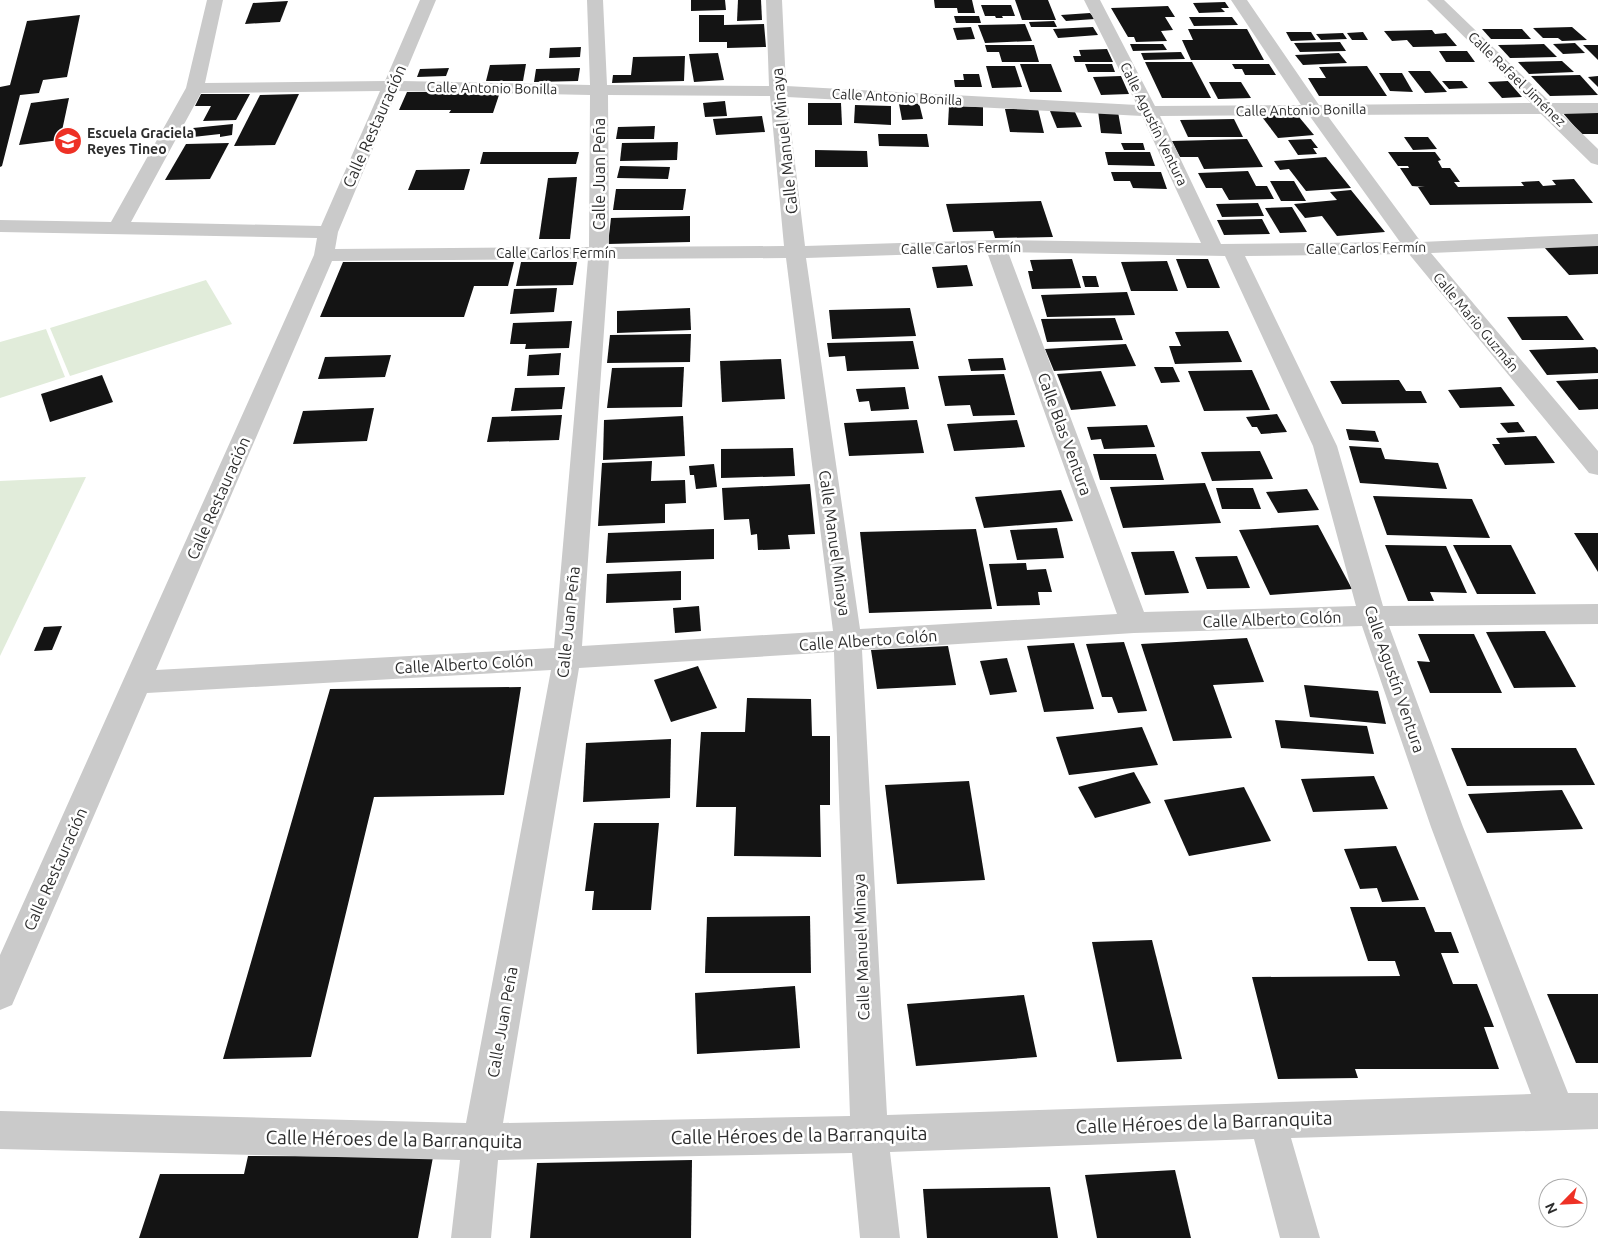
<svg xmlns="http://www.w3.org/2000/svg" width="1598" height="1238" font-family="Ubuntu,sans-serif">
  <rect width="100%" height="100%" fill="#fff"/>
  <g fill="#e1ecda">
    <polygon points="206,280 232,324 70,376 50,328"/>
    <polygon points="46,329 65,377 0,398 0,342"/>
    <polygon points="86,477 0,656 0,481"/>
  </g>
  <g fill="#141414">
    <polygon points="691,0 725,0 726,10 691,11"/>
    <polygon points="738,0 761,0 762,20 737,21"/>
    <polygon points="934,0 972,0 975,13 958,13 957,8 935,8"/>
    <polygon points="1015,0 1048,0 1056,20 1022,20"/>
    <polygon points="288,1 280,22 245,24 253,3"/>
    <polygon points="1225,2 1229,8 1221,8 1225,12 1199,13 1193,3"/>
    <polygon points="981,5 1011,5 1015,16 1002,16 1003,18 996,18 995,16 985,16"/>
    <polygon points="1168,6 1175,17 1165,17 1173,30 1161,31 1167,41 1136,42 1134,37 1128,37 1111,8"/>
    <polygon points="1090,13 1095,19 1066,21 1061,15"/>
    <polygon points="80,15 67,77 43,80 39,93 20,95 2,166 0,167 0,87 10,85 27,21"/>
    <polygon points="699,15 724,15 724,25 764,24 766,47 727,48 727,42 699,42"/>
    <polygon points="954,16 979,16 981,23 956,23"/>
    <polygon points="1189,17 1232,17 1238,25 1194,26"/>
    <polygon points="1054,21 1057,27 1031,27 1029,22"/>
    <polygon points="1025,24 1032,41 985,43 978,25"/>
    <polygon points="971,27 975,39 957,40 953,28"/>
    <polygon points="1093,27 1098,35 1058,38 1053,29"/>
    <polygon points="1572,27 1587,40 1562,41 1558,38 1543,38 1533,28"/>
    <polygon points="1188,29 1247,29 1264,60 1191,60 1182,40 1193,40"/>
    <polygon points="1482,29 1522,29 1531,39 1491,39"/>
    <polygon points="1432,30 1435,34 1446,33 1457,46 1413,47 1407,40 1392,41 1384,31"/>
    <polygon points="1286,32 1311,32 1316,40 1291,41"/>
    <polygon points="1363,32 1368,40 1352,40 1347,33"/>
    <polygon points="1343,33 1347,39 1321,40 1316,34"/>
    <polygon points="1340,42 1346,51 1300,52 1294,43"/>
    <polygon points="1575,43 1585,53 1563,54 1553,44"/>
    <polygon points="1130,44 1163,44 1167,50 1133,51"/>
    <polygon points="1544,44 1557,57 1510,58 1498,45"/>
    <polygon points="985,45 1034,45 1039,62 1002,62 999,52 987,52"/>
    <polygon points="1583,45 1598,45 1598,60"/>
    <polygon points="581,47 580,57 549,58 550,48"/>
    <polygon points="1107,49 1113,62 1075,62 1073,56 1081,56 1079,50"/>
    <polygon points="1439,51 1467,51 1475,62 1446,62"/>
    <polygon points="1181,52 1185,59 1144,60 1141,53"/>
    <polygon points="718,53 724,80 694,82 689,54"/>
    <polygon points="1339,53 1347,63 1303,65 1295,55"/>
    <polygon points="685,56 684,81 612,83 613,75 631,75 633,57"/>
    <polygon points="1562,61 1574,72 1529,74 1518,62"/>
    <polygon points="1145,62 1192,62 1211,98 1162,98"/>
    <polygon points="526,64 523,81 486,81 490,65"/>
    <polygon points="1020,64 1051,64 1062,92 1030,92"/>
    <polygon points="1085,64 1112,64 1115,72 1088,72"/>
    <polygon points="1232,64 1269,64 1276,75 1245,75 1242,69 1235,69"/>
    <polygon points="986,66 1015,66 1022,87 992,88"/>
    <polygon points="1367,66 1387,96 1319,96 1308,78 1326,78 1319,67"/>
    <polygon points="449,68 446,76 417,77 420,69"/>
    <polygon points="580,68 578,81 534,82 536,69"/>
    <polygon points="1408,71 1430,71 1447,92 1425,93"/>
    <polygon points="1379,73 1402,73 1413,92 1390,91"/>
    <polygon points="963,74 979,74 982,87 955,87 954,80 964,80"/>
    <polygon points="1580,75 1598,95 1550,96 1531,76"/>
    <polygon points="1121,76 1129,94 1101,95 1093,77"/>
    <polygon points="1598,76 1598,87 1588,77"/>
    <polygon points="1442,81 1462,81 1468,88 1449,89"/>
    <polygon points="1508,81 1522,97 1502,98 1488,82"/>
    <polygon points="1209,82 1241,82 1251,98 1218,99"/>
    <polygon points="407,92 500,92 493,113 449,113 451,110 399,110"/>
    <polygon points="201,94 250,94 236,120 203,121 211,106 195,106"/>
    <polygon points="299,94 275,145 234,146 260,95"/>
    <polygon points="69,98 60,140 19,145 31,103"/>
    <polygon points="725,101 727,116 705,117 703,103"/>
    <polygon points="808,103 841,103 842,125 808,125"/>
    <polygon points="919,103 923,119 902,120 899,104"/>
    <polygon points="855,105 891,106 891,125 854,123"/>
    <polygon points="949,106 983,107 983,126 948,125"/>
    <polygon points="1005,109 1038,109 1044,133 1010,132"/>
    <polygon points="1074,110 1082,127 1057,128 1050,111"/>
    <polygon points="1098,111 1118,112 1122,134 1101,133"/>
    <polygon points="1294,111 1314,135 1278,138 1259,113"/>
    <polygon points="1562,112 1598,112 1598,134 1581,134"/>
    <polygon points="762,116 765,132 716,135 713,119"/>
    <polygon points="1234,119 1243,137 1188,137 1180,120"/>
    <polygon points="233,124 232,135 220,137 220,134 193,137 193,128"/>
    <polygon points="655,126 654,139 616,139 618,127"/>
    <polygon points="878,134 927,134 929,147 879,146"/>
    <polygon points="1404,137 1428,137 1437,149 1413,150"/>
    <polygon points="1247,139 1263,167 1204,169 1198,157 1180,157 1172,141"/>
    <polygon points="1311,139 1318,148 1313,148 1317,154 1298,155 1288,140"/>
    <polygon points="678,142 677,160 620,161 622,143"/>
    <polygon points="229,143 210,179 165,180 186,144"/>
    <polygon points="1121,143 1143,143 1145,150 1124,150"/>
    <polygon points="815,150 867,151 868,167 815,167"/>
    <polygon points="483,152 579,152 576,164 480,164"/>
    <polygon points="1105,152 1150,152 1155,166 1108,165"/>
    <polygon points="1388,152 1435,152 1441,160 1438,161 1442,168 1450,168 1460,182 1454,182 1458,187 1524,186 1521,182 1539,181 1543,186 1556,185 1552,180 1574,179 1593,203 1430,205 1418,187 1425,187 1412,186 1400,168 1409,168 1408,166 1398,166"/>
    <polygon points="1326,157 1351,188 1306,191 1289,169 1280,170 1274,161"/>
    <polygon points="620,166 670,167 668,179 617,178"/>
    <polygon points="470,169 464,190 408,190 416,170"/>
    <polygon points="1248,171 1256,186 1267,186 1274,199 1229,200 1222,188 1206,188 1198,173"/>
    <polygon points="1111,172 1161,172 1167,189 1133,188 1130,181 1114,181"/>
    <polygon points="577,177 570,239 539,239 548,178"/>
    <polygon points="1270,181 1294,181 1306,201 1281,201"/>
    <polygon points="616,189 686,189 683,210 613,210"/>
    <polygon points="1351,190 1385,232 1337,236 1322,216 1305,218 1294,204 1337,200 1330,192"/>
    <polygon points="1041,201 1053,237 995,238 993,231 953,232 946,204"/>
    <polygon points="1258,203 1264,216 1222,217 1216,204"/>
    <polygon points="1292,207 1307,232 1280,233 1265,208"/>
    <polygon points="690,216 690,242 608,244 611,218"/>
    <polygon points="1262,219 1270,234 1224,235 1217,220"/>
    <polygon points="1598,244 1598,274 1569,275 1544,247"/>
    <polygon points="1072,259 1081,288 1032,289 1028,271 1033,271 1030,260"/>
    <polygon points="1176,259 1208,259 1220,288 1187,288"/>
    <polygon points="1167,261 1178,291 1131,291 1121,262"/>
    <polygon points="343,262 514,262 508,286 474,286 464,317 320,317"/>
    <polygon points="521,262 577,262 573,285 516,286"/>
    <polygon points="967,265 973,286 937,288 932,267"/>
    <polygon points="1082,276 1096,276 1099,287 1085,287"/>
    <polygon points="557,288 554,312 510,314 514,289"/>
    <polygon points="1127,292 1135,315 1047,317 1041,295"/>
    <polygon points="690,308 691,330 617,333 617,311"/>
    <polygon points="910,308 916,336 832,339 829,310"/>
    <polygon points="1567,316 1584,340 1522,340 1507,317"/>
    <polygon points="1115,318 1123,340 1047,342 1041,319"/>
    <polygon points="572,321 569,348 525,349 526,344 510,344 513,323"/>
    <polygon points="1228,331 1242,362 1175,364 1169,346 1181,346 1175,332"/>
    <polygon points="691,334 690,362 607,363 610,335"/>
    <polygon points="913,341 919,369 847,371 845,356 829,357 827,343"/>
    <polygon points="1126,344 1136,366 1054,371 1045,349"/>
    <polygon points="1595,347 1598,350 1598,373 1547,375 1529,350"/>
    <polygon points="561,353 559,375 527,376 529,355"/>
    <polygon points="391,355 385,377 318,379 325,357"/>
    <polygon points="1003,358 1006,370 971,371 968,359"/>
    <polygon points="781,359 785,399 722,402 720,361"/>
    <polygon points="684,367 682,407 607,408 612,368"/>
    <polygon points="1154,367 1173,367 1180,382 1161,383"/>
    <polygon points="1252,370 1270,410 1204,411 1188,371"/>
    <polygon points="1101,371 1116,406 1071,410 1057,374"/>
    <polygon points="1004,374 1015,415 973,416 970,405 945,406 938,376"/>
    <polygon points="102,375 113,402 50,422 41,394"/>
    <polygon points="1598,379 1598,409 1579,410 1556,381"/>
    <polygon points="1399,380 1406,391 1421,391 1427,403 1342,404 1330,381"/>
    <polygon points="565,387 562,409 511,411 515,388"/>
    <polygon points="905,387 909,409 871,411 869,401 859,402 856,389"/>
    <polygon points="1501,387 1515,406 1460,408 1448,390"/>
    <polygon points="374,408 367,441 293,444 303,411"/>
    <polygon points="1277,414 1287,432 1261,434 1257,427 1252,427 1246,417"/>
    <polygon points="562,415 559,440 487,442 492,417"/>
    <polygon points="683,416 685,456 603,460 604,420"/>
    <polygon points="917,420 924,453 849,456 844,423"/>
    <polygon points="1017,420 1025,447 954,451 947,424"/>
    <polygon points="1518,422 1525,432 1508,433 1500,423"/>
    <polygon points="1147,425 1155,447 1104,449 1101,439 1091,440 1087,427"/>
    <polygon points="1346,429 1375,431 1379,442 1349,440"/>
    <polygon points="1536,436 1555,463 1505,465 1492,444 1500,444 1496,438"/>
    <polygon points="1349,446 1381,448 1385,459 1438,463 1447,489 1360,483"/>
    <polygon points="793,448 795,476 721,478 721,449"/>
    <polygon points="1260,451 1273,479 1212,481 1201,452"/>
    <polygon points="1093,454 1156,454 1164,480 1100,480"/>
    <polygon points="652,461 651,481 685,480 686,503 665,504 665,523 598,526 602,463"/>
    <polygon points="714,464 717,487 696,489 694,475 690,475 689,466"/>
    <polygon points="1205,483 1221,523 1123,528 1110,487"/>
    <polygon points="810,484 815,534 788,535 790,549 758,550 757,534 751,535 749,519 724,520 722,488"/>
    <polygon points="1216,488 1253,488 1261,509 1222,509"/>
    <polygon points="1307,489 1319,510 1278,513 1266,492"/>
    <polygon points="1061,490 1073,521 984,528 975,497"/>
    <polygon points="1373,496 1472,499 1490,538 1387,535"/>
    <polygon points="1318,525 1352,589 1270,595 1239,530"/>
    <polygon points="1057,528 1064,558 1017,560 1010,530"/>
    <polygon points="714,529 714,559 606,563 608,533"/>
    <polygon points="976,529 992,609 869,613 860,532"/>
    <polygon points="1574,533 1598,533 1598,572"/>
    <polygon points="1385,545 1446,546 1467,593 1430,592 1434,601 1408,601"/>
    <polygon points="1453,545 1511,545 1536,594 1477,594"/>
    <polygon points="1174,551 1189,593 1145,595 1131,552"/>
    <polygon points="1237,556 1250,588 1207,589 1195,557"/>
    <polygon points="1026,563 1027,570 1046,569 1052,592 1038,592 1040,605 997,606 989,564"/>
    <polygon points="681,571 681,600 606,603 607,574"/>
    <polygon points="699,606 701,631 675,633 673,608"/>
    <polygon points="62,626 52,650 34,651 44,627"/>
    <polygon points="1545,631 1576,687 1514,688 1486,632"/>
    <polygon points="1418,634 1474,634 1502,693 1430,693 1417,661 1430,662"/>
    <polygon points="1247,638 1264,682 1213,685 1232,738 1173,741 1141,644"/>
    <polygon points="1124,642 1147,711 1118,713 1112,697 1102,697 1086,644"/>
    <polygon points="1074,643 1094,709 1044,712 1027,646"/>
    <polygon points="948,646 956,685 877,689 871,650"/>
    <polygon points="1007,658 1017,692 990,695 980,661"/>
    <polygon points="698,666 717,708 671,722 654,680"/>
    <polygon points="1304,685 1378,691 1386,724 1310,717"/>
    <polygon points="521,687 504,795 374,797 311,1057 223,1059 330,689"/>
    <polygon points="747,698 811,699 812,736 830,736 830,805 820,805 821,857 734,856 736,807 696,807 701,732 745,732"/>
    <polygon points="1275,720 1367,726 1374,754 1281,748"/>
    <polygon points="1142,727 1158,765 1069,775 1056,737"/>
    <polygon points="671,739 670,798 583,802 586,743"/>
    <polygon points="1451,748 1576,748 1595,785 1467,786"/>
    <polygon points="1134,772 1151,803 1095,818 1078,787"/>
    <polygon points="1374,776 1388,809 1313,812 1301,779"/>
    <polygon points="969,781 985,880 897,884 885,785"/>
    <polygon points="1244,787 1271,841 1189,856 1164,800"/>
    <polygon points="1562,790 1583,829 1487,833 1468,794"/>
    <polygon points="594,823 659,823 651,910 592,910 594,891 585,891"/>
    <polygon points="1396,846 1419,900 1382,902 1377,888 1360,889 1344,849"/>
    <polygon points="1350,907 1425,907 1435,932 1451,932 1459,953 1441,953 1453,984 1477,984 1494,1027 1484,1027 1499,1069 1355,1069 1358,1078 1278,1079 1252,977 1400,976 1395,961 1368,961"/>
    <polygon points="810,916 811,973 705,973 707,917"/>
    <polygon points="1152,940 1182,1059 1117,1062 1092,942"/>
    <polygon points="795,986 800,1048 697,1054 695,993"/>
    <polygon points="1547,994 1598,994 1598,1063 1576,1063"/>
    <polygon points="1024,995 1037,1057 916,1066 907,1004"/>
    <polygon points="248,1156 433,1157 418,1238 139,1238 160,1174 244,1174"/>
    <polygon points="692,1160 691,1238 530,1238 537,1163"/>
    <polygon points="1175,1170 1191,1238 1097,1238 1085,1175"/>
    <polygon points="1050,1187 1058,1238 927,1238 923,1189"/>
  </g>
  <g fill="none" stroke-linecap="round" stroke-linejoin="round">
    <path fill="#cacaca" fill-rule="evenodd" d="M207,0H223L205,83L385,81L420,0H436L402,81L590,85L587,0H603L607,85L769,86L766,0H782L786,86L1137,105L1084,0H1100L1155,106L1301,105L1231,0H1247L1319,105L1531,103L1427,0H1444L1551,103H1598V113L1562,114L1598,149V165L1591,163L1541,114L1327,115L1421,242L1598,234V246L1431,253L1598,451V475L1589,473L1409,254L1245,256L1337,446L1383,606L1598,604V624L1389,626L1463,827L1568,1093H1598V1129L1291,1138L1320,1238H1280L1254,1139L890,1152L900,1238H860L852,1153L498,1160L491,1238H451L460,1160L0,1149V1111L466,1123L551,670L147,693L12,1005L0,1010V955L314,255L317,238L0,232V220L111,222L186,88ZM380,91L321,226L131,222L201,93ZM397,91L590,95L589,247L335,249L338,232ZM608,95L770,96L784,246L609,247ZM787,97L1142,116L1201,243L995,240L805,246ZM1309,115L1400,242L1221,244L1160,116ZM987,252L1117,614L860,629L806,258ZM1008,252L1225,256L1313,446L1356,606L1144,612ZM786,258L833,631L582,646L609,259ZM588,259L554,648L156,670L332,261ZM1362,626L1431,827L1531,1094L887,1115L862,650L1134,633ZM834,652L850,1116L503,1123L579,668Z"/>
  </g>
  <defs>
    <g id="school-disc" transform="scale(1.4375)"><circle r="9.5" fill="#ee3125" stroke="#fff"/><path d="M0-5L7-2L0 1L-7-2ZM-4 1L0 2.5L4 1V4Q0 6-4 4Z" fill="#fff"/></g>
  </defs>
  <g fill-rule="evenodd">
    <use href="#school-disc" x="68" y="141"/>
  </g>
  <g text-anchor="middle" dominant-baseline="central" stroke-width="5" stroke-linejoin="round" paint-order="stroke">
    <g font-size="14" fill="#2d2d2d" stroke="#fff">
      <text transform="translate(1517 79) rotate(44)">Calle Rafael Jiménez</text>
      <text transform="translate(492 88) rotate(1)">Calle Antonio Bonilla</text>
      <text transform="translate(897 97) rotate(3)">Calle Antonio Bonilla</text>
      <text transform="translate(1301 110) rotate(-1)">Calle Antonio Bonilla</text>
      <text transform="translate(1154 124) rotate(64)">Calle Agustín Ventura</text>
      <text transform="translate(961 248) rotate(-1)">Calle Carlos Fermín</text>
      <text transform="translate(1366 248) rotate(-1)">Calle Carlos Fermín</text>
      <text x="556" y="253">Calle Carlos Fermín</text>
      <text transform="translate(1476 322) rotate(50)">Calle Mario Guzmán</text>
    </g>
    <g font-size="14" font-weight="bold" fill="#2d2d2d" stroke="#fff" text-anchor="start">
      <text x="87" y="133">Escuela Graciela<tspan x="87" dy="16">Reyes Tineo</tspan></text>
    </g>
    <g font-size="16" fill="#2d2d2d" stroke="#fff">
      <text transform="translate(374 126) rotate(-66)">Calle Restauración</text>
      <text transform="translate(784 141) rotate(-96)">Calle Manuel Minaya</text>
      <text transform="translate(599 174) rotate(-90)">Calle Juan Peña</text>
      <text transform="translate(1065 434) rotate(70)">Calle Blas Ventura</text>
      <text transform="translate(218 498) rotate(-66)">Calle Restauración</text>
      <text transform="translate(835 543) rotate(82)">Calle Manuel Minaya</text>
      <text transform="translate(1272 619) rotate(-2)">Calle Alberto Colón</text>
      <text transform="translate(568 622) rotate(-84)">Calle Juan Peña</text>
      <text transform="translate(868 640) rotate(-4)">Calle Alberto Colón</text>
      <text transform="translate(464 664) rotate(-3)">Calle Alberto Colón</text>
      <text transform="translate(1395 679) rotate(71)">Calle Agustín Ventura</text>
      <text transform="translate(55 869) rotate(-66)">Calle Restauración</text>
      <text transform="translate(861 947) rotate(-92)">Calle Manuel Minaya</text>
      <text transform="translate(502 1022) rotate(-80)">Calle Juan Peña</text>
    </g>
    <g font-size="19" fill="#2d2d2d" stroke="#fff">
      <text transform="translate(1204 1122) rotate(-2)">Calle Héroes de la Barranquita</text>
      <text transform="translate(799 1135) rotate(-1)">Calle Héroes de la Barranquita</text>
      <text transform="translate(394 1139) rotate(1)">Calle Héroes de la Barranquita</text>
    </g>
  </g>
  <g transform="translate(1563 1203) rotate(246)"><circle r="24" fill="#ffffff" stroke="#ababab"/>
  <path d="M0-4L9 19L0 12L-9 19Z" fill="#ee3125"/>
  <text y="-8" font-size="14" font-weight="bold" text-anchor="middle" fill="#2d2d2d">N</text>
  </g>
</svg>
